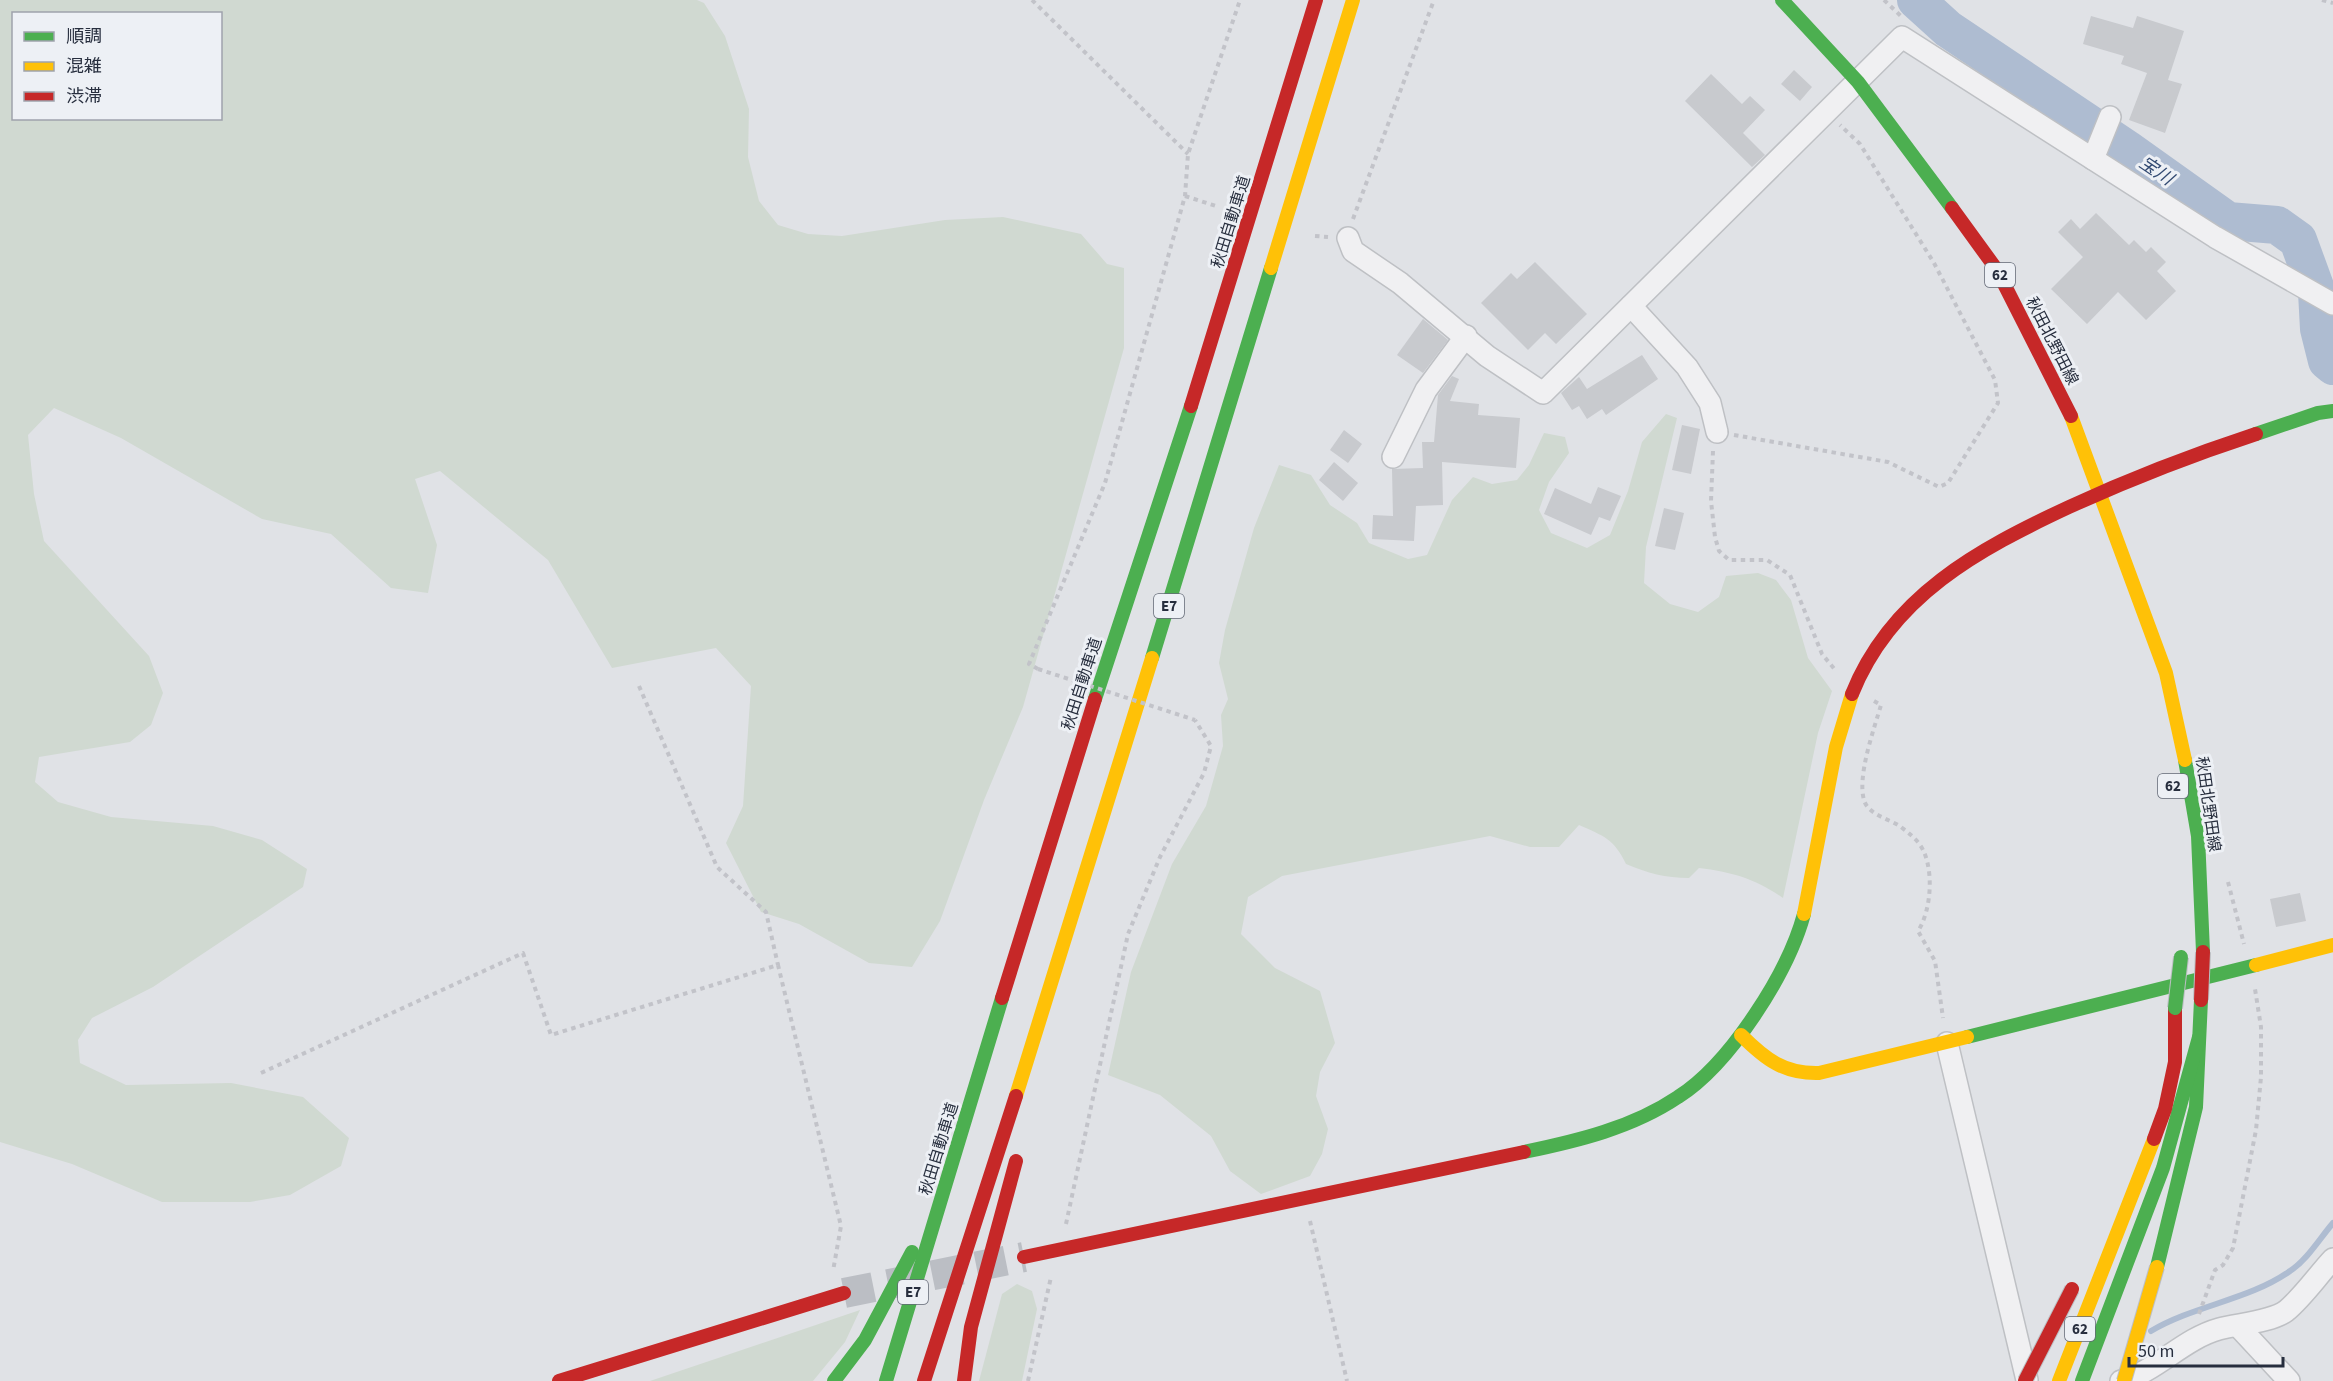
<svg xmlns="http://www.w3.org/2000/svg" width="2333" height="1381" font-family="'Source Sans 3','Noto Sans JP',sans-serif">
  <rect width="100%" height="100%" fill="#e0e2e6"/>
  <g fill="#d0d9d1" fill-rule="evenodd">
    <path d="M0,0H697L704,3L725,36L749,109L748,157L759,201L778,225L808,234L842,236L945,220L1003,217L1081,234L1107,264L1124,268V348L1023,707L984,800L940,921L912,967L869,963L799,924L761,912L726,843L743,806L751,686L716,648L612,668L548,560L440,471L415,479L437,545L428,593L391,588L331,534L262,519L121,438L54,408L28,435L34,494L44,541L149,656L163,693L151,725L130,742L39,757L35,782L58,802L111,817L213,826L262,840L307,869L303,887L153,987L92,1018L78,1040L80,1063L126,1085L231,1083L303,1097L349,1138L341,1166L290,1195L250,1202H162L72,1164L0,1142ZM14,14H220V118H14Z"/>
    <path d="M1666,414L1677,418L1646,547L1644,583L1670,604L1698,612L1719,597L1726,576L1758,573L1776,580L1791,600L1808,658L1832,691L1818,733L1783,898C1756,879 1732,872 1699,868L1689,878C1665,878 1648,873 1626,864C1614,839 1604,836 1579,825L1559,847H1530L1490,836L1282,876L1248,897L1241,934L1275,968L1320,991L1335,1043L1320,1072L1316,1096L1328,1129L1322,1154L1310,1176L1261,1194L1230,1171L1211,1136L1160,1095L1108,1075L1131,972L1172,864L1206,806L1223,746L1221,715L1228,699L1219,663L1225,630L1254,528L1279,465L1311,475L1330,505L1357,523L1369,543L1408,559L1427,555L1452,500L1473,477L1492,484L1517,480L1529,465L1544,433L1565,437L1569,453L1549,482L1539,510L1551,533L1587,548L1610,535L1628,491L1642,442Z"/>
    <polygon points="1017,1284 1032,1291 1037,1309 1022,1381 979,1381 1002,1294"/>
    <polygon points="860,1310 845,1342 813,1381 650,1381"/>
  </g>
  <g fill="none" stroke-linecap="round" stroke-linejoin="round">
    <path stroke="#aebcd1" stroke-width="6" d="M2151,1331C2195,1305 2249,1300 2290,1271C2307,1260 2320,1238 2333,1223"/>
    <polyline stroke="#aebcd1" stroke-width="38" points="1916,0 1948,29 2127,149 2228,221 2277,225 2298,240 2317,292 2319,329 2327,361 2333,366"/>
  </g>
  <g fill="#c8cace">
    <polygon points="2091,16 2133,28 2137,16 2184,31 2168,80 2182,84 2165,133 2129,120 2147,73 2121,64 2124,56 2083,44"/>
    <polygon points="1794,70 1812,87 1800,101 1781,84"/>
    <polygon points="1711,74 1742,104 1750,96 1765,110 1743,133 1765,155 1752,167 1685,101"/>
    <polygon points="2096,213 2129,245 2134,240 2146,252 2151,247 2166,262 2157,271 2176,291 2146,320 2118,292 2087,324 2051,289 2083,257 2058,232 2071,219 2080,229"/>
    <polygon points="1535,262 1587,314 1556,344 1545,333 1528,350 1481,303 1511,273 1517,279"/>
    <polygon points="1423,319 1448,340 1423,373 1397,355"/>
    <polygon points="1642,355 1658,379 1606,415 1602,409 1587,419 1579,406 1572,410 1561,393 1579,377 1587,389"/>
    <polygon points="1452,376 1459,379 1450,401 1479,404 1478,415 1520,418 1516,468 1442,462 1443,505 1416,506 1414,541 1372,539 1373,515 1393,516 1392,469 1423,468 1422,442 1434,442 1438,395"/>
    <polygon points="1682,425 1700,429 1691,474 1672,470"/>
    <polygon points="1344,430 1362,444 1348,463 1330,450"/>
    <polygon points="1334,462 1358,483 1343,501 1319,480"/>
    <polygon points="1598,487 1621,496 1610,521 1599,517 1591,535 1544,514 1555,488 1591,504"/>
    <polygon points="1664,508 1684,513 1675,550 1655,546"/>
    <polygon points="2300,893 2306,921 2276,927 2270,899"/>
  </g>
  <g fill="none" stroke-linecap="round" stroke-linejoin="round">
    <polyline stroke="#bbbec4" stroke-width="30" stroke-dasharray="30 15" stroke-linecap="butt" points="844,1293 1024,1257"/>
    <g stroke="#bec0c4" stroke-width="24">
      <g id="street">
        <polyline points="2093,159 2110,117"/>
        <polyline points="1348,238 1353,251 1400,283 1487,356 1543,393 1902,37 2215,237 2333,304"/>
        <polyline points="1631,306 1687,367 1710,403 1717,432"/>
        <polyline points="1393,457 1426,390 1466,336"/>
        <polyline points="1947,1043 2027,1380"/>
        <polyline points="2238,1326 2289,1381"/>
        <path d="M2121,1381C2157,1371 2183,1339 2219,1329C2237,1324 2271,1322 2286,1311C2303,1297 2318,1275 2333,1259"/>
      </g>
    </g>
    <g stroke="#c2c3c9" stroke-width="4" stroke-dasharray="4.5 4.5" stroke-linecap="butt">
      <polyline points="1032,0 1188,154"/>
      <polyline points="1884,0 1903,18"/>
      <polyline points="2322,0 2333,3"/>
      <polyline points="1185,196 1219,207"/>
      <polyline points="1353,219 1434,0"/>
      <polyline points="1315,236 1328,237"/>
      <polyline points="1734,435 1888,462 1939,487 1948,483 1998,403 1995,380 1934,263 1860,144 1840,125"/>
      <polyline points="1713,451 1711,501 1715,537 1719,551 1729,560 1767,560 1790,575 1822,654 1836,671"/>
      <polyline points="1038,669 1029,664 1105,483 1185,196 1188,154 1240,0"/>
      <polyline points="639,686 717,867 766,912 778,965"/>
      <path d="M1874,701L1881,705C1874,729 1857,776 1864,800C1868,815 1890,819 1901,827C1910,834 1918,840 1923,850C1934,872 1931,911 1918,931L1935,961L1943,1018"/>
      <polyline points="2228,882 2244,944"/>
      <polyline points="261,1073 523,953 551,1035 778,965 841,1226 833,1271"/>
      <polyline points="1310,1221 1347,1381"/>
      <polyline points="1066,1224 1128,934 1160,857 1204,773 1211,746 1195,720"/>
      <polyline points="2199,1314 2215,1270 2223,1265 2233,1248 2256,1130 2261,1077 2261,1027 2255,989"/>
      <polyline points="1028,1381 1051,1277"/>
    </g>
    <use href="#street" stroke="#f0f0f2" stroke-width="21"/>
    <g stroke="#4caf50" stroke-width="14">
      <polyline points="1782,0 1858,82 1952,208"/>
      <polyline points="2256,434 2318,413 2333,411"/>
      <polyline points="1152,658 1271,268"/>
      <polyline points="1095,699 1191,406"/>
      <polyline points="2185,760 2198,836 2203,952"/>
      <polyline points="1967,1037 2256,965"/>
      <path d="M1524,1152C1577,1141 1632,1128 1678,1097C1730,1064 1788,973 1804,914"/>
      <polyline points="2157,1267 2196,1107 2201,1000"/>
      <polyline points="834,1381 865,1340 912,1252"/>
      <polyline points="886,1381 1002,998"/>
      <polyline points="2082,1381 2163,1168 2199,1037"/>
    </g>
    <g stroke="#ffc107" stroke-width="14">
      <polyline points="1271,268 1353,0"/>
      <polyline points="2071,416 2166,673 2185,760"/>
      <polyline points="1804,914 1836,747 1852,694"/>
      <polyline points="2256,965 2333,945"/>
      <path d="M1741,1035C1765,1059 1784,1074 1819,1073L1967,1037"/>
      <polyline points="1016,1096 1152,658"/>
      <polyline points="2059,1381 2154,1139"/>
    </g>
    <g stroke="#c62828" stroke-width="14">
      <polyline points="1952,208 1997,270 2071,416"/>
      <polyline points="1191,406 1316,0"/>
      <path d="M1852,694C1891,596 1979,549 2069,507C2130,479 2192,455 2256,434"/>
      <polyline points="1002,998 1095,699"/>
      <polyline points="2154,1139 2165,1109 2175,1062 2175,1008"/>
      <polyline points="1024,1257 1524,1152"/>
      <polyline points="559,1381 844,1293"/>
      <polyline points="924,1381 1016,1096"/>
      <polyline points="964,1381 971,1327 1016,1161"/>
    </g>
    <g stroke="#bcbfc3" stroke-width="16" stroke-linecap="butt">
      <polyline id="fast-bridge" points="2175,1008 2181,957"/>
    </g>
    <g stroke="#bcbfc3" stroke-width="16" stroke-linecap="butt">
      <polyline id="slow-bridge" points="2124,1381 2157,1267"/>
    </g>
    <g stroke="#bcbfc3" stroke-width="16" stroke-linecap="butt">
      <g id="jam-bridge">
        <polyline points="2201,1000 2203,952"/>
        <polyline points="2025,1381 2072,1289"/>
      </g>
    </g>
    <polyline stroke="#c2c3c9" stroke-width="4" stroke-dasharray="4.5 4.5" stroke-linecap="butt" points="1038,669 1195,720"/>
    <use href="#fast-bridge" stroke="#4caf50" stroke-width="14"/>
    <use href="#slow-bridge" stroke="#ffc107" stroke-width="14"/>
    <use href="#jam-bridge" stroke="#c62828" stroke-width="14"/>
  </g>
  <g text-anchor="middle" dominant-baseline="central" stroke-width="6" stroke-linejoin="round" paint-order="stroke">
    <g fill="#edf0f5" stroke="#626875" stroke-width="1.5">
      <rect x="1985" y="263" width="30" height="24" rx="4.5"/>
      <rect x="1154" y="594" width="30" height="24" rx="4.5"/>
      <rect x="2158" y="774" width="30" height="24" rx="4.5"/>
      <rect x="898" y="1280" width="30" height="24" rx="4.5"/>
      <rect x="2065" y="1317" width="30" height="24" rx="4.5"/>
    </g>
    <g font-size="15" font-weight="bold" fill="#272e3e">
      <text x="2000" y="275">62</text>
      <text x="1169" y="606">E7</text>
      <text x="2173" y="786">62</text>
      <text x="913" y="1292">E7</text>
      <text x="2080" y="1329">62</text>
    </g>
    <g font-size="16" fill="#272e3e" stroke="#edf0f5">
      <text transform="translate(1231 222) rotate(-73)">秋田自動車道</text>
      <text transform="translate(2052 341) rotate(63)">秋田北野田線</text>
      <text transform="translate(1082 684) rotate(-72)">秋田自動車道</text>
      <text transform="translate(2208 804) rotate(82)">秋田北野田線</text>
      <text transform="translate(939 1149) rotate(-73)">秋田自動車道</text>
    </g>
    <g font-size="18" font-style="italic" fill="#324a72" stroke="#edf0f5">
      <text transform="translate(2156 171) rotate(34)">宝川</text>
    </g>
  </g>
  <rect x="12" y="12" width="210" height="108" fill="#edf0f5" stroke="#9ea2ac" stroke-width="1.5"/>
  <rect x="24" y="32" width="30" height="9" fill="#4caf50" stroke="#9ea2ac" stroke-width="1.5"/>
  <text x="66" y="42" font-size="18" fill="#272e3e">順調</text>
  <rect x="24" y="62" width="30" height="9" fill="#ffc107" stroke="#9ea2ac" stroke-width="1.5"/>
  <text x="66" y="72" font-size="18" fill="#272e3e">混雑</text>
  <rect x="24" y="92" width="30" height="9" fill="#c62828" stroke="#9ea2ac" stroke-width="1.5"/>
  <text x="66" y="102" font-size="18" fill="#272e3e">渋滞</text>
  <path d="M2129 1357v9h154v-9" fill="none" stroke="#272e3e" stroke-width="3"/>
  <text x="2138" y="1357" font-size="18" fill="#272e3e" stroke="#edf0f5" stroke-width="4.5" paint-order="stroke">50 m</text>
</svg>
